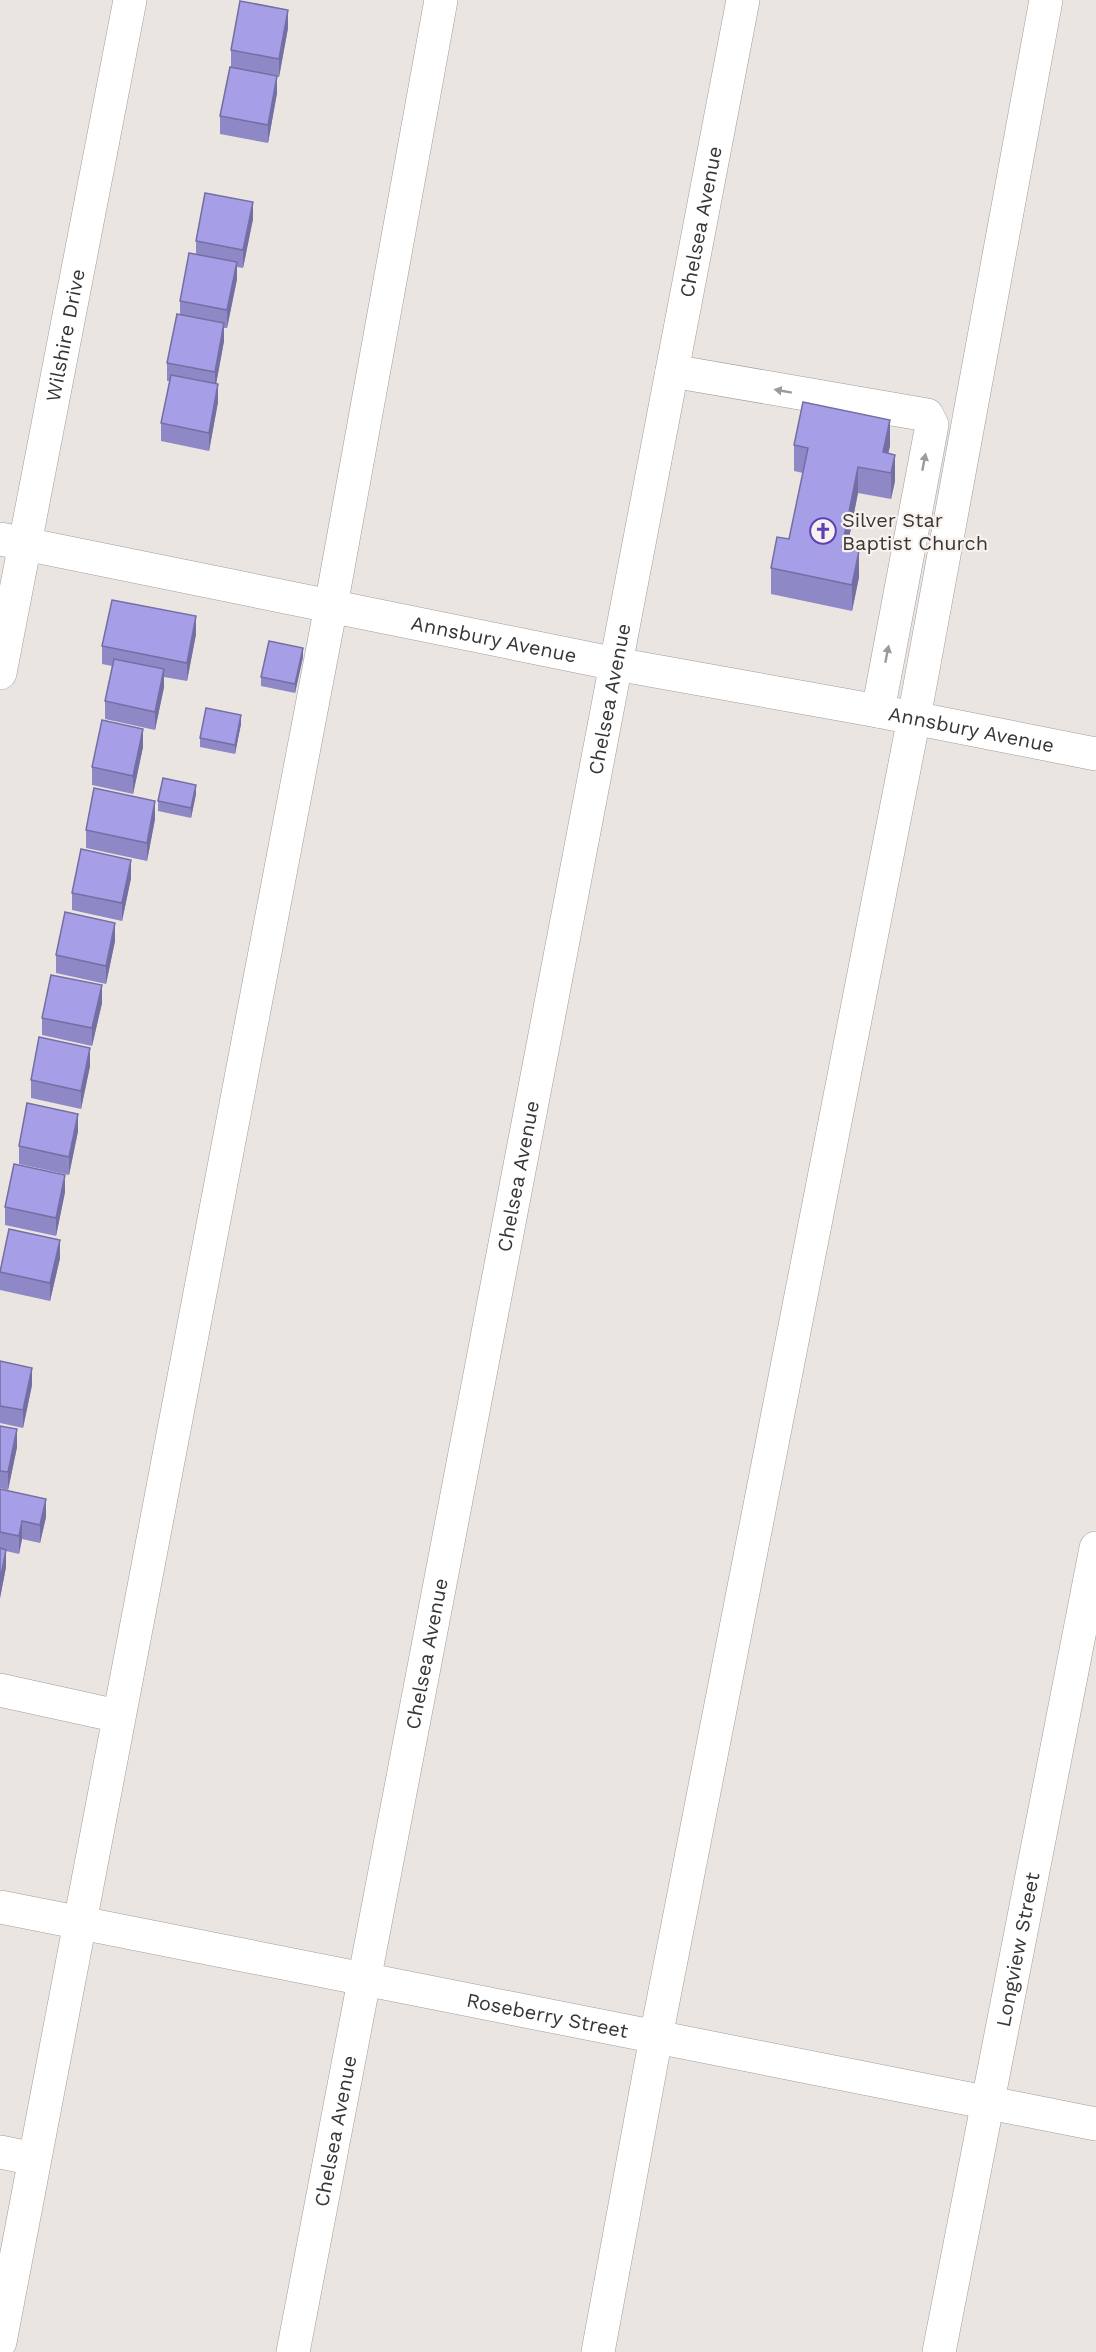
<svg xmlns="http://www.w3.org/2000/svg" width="1096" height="2352" font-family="'Work Sans',sans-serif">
  <rect width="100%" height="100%" fill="#ebe5e1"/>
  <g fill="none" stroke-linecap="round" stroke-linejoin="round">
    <g stroke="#a19b98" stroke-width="34">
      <g id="minor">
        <polyline points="672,371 927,415 932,425 878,711"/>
        <path id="s1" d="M0,539L616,664L878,711L1096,754"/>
        <path id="s2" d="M0,673L130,0"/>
        <polyline points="0,1690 118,1716"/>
        <path id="s3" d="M0,1907L1096,2124"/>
        <polyline points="0,2152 34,2159"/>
        <polyline points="0,2342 331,606 441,0"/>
        <path id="s4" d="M293,2352L743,0"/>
        <polyline points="598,2352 656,2037 914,718 1046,0"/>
        <path id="s5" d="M939,2352L1096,1548"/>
      </g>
    </g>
    <use href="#minor" stroke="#fff" stroke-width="33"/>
  </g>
  <g fill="#8f88c7">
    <polygon points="288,28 279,77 277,77 277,93 268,143 220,134 220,116 231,67 231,50"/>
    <polygon points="253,219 243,268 237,267 237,279 227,328 224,328 224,341 216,384 218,402 209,451 161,441 161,423 170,381 167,381 167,363 180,315 180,301 196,254 196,241"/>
    <polygon points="794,445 890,446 888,453 895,481 891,499 858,493 847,548 859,577 852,611 771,594 771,568 789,539 803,473 794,471"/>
    <polygon points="196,634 187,681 164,677 164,687 155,730 105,719 105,701 112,666 102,664 102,646"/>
    <polygon points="303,657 295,693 261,686 261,677"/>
    <polygon points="241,724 235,754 200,747 200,738"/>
    <polygon points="143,747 133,794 92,785 92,767"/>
    <polygon points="196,794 191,818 158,811 158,801"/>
    <polygon points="155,819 147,861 86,848 86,830"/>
    <polygon points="131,878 122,921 72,910 72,893"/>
    <polygon points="115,941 106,984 56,973 56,955"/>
    <polygon points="102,1003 92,1046 42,1035 42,1018"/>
    <polygon points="90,1066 81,1109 31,1098 31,1080"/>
    <polygon points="78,1131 69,1175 19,1164 19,1146"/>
    <polygon points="65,1192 56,1236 5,1225 5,1207"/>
    <polygon points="60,1258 50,1301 0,1290 0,1271"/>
    <polygon points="0,1361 32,1385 23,1428 0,1423"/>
    <polygon points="0,1426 17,1447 8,1490 0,1488"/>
    <polygon points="0,1489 46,1517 40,1543 22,1539 19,1554 6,1551 6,1567 0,1598"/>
  </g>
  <g fill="#746fa2">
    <polygon points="288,10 288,28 279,77 279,59"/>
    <polygon points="277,76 277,93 268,143 268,125"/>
    <polygon points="253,202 253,219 243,268 243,250"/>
    <polygon points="237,262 237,279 227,328 227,310"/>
    <polygon points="224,323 224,341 215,390 215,372"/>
    <polygon points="218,384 218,402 209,451 209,433"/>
    <polygon points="890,420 890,446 884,472 883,452"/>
    <polygon points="895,455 895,481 891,499 891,473"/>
    <polygon points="858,467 858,493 842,573 842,547"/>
    <polygon points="859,551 859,577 852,611 852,585"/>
    <polygon points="196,616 196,634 187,681 187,663"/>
    <polygon points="303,648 303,657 295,693 295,684"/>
    <polygon points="164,669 164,687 155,730 155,712"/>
    <polygon points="241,715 241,724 235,754 235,745"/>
    <polygon points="143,729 143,747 133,794 133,776"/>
    <polygon points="196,785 196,794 191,818 191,808"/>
    <polygon points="155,801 155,819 147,861 147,843"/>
    <polygon points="131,860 131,878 122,921 122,903"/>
    <polygon points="115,923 115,941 106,984 106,966"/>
    <polygon points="102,985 102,1003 92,1046 92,1028"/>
    <polygon points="90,1048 90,1066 81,1109 81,1091"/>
    <polygon points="78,1114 78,1131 69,1175 69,1157"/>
    <polygon points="65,1175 65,1192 56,1236 56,1218"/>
    <polygon points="60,1240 60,1258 50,1301 50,1283"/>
    <polygon points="32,1368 32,1385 23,1428 23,1410"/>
    <polygon points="17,1429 17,1447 8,1490 8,1472"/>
    <polygon points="46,1499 46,1517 40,1543 40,1525"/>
    <polygon points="22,1521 22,1539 19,1554 19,1536"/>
    <polygon points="6,1550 6,1567 0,1598 0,1581"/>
  </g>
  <g fill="#a69ee7" stroke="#746fa2" stroke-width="1.5">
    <polygon points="240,1 288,10 279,59 231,50"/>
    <polygon points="230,67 277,76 268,125 220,116"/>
    <polygon points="205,193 253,202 243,250 196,241"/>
    <polygon points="189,253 237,262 227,310 180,301"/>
    <polygon points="177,314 224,323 215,372 167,363"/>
    <polygon points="171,375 218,384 209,433 161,423"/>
    <polygon points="803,402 890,420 883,452 895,455 891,473 858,467 842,547 859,551 852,585 771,568 777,537 789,539 808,448 794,445"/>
    <polygon points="112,600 196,616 187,663 102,646"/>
    <polygon points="269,641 303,648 295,684 261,677"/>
    <polygon points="114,659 164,669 155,712 105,701"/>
    <polygon points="206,708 241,715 235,745 200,738"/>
    <polygon points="102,720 143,729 133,776 92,767"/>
    <polygon points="163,778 196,785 191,808 158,801"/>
    <polygon points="94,788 155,801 147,843 86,830"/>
    <polygon points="81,849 131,860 122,903 72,893"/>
    <polygon points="65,912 115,923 106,966 56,955"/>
    <polygon points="51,975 102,985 92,1028 42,1018"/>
    <polygon points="39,1037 90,1048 81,1091 31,1080"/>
    <polygon points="27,1103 78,1114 69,1157 19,1146"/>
    <polygon points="14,1164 65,1175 56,1218 5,1207"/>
    <polygon points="9,1229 60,1240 50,1283 0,1272"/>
    <polygon points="0,1361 32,1368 23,1410 0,1406"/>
    <polygon points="0,1426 17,1429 8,1472 0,1471"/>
    <polygon points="0,1489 46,1499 40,1525 22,1521 19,1536 0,1532"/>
    <polygon points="0,1548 6,1550 0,1581"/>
  </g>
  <defs><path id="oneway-solid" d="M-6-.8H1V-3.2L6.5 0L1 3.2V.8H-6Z" transform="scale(1.5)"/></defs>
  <g fill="#9c9a9a">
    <use href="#oneway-solid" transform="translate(783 391) rotate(-170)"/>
    <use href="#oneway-solid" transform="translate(924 462) rotate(-79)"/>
    <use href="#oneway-solid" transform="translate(887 654) rotate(-79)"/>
  </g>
  <defs>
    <g id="church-ring" transform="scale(1.35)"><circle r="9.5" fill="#f8f2ee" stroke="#5d40b8" stroke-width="1.5"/><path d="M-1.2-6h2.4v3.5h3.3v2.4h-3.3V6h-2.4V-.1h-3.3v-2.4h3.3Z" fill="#5d40b8"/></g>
  </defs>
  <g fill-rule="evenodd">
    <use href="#church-ring" x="823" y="531"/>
  </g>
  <g text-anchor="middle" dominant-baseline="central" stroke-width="4.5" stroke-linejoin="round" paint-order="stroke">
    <g font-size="20" fill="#393635" stroke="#f8f2ee">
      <text stroke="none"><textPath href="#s4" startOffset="2169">Chelsea Avenue</textPath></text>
      <text stroke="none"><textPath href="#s2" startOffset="344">Wilshire Drive</textPath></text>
      <text stroke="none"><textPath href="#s1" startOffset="504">Annsbury Avenue</textPath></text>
      <text stroke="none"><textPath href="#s4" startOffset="1683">Chelsea Avenue</textPath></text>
      <text stroke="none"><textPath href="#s1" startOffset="990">Annsbury Avenue</textPath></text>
      <text stroke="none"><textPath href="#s4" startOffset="1197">Chelsea Avenue</textPath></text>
      <text stroke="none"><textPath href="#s4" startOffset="711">Chelsea Avenue</textPath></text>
      <text stroke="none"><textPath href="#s5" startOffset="410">Longview Street</textPath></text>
      <text stroke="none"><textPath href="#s3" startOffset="558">Roseberry Street</textPath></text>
      <text stroke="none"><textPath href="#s4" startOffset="225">Chelsea Avenue</textPath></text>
    </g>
    <g font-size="20" fill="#393635" stroke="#f8f2ee" text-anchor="start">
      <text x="842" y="520">Silver Star<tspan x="842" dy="23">Baptist Church</tspan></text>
    </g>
  </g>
</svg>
